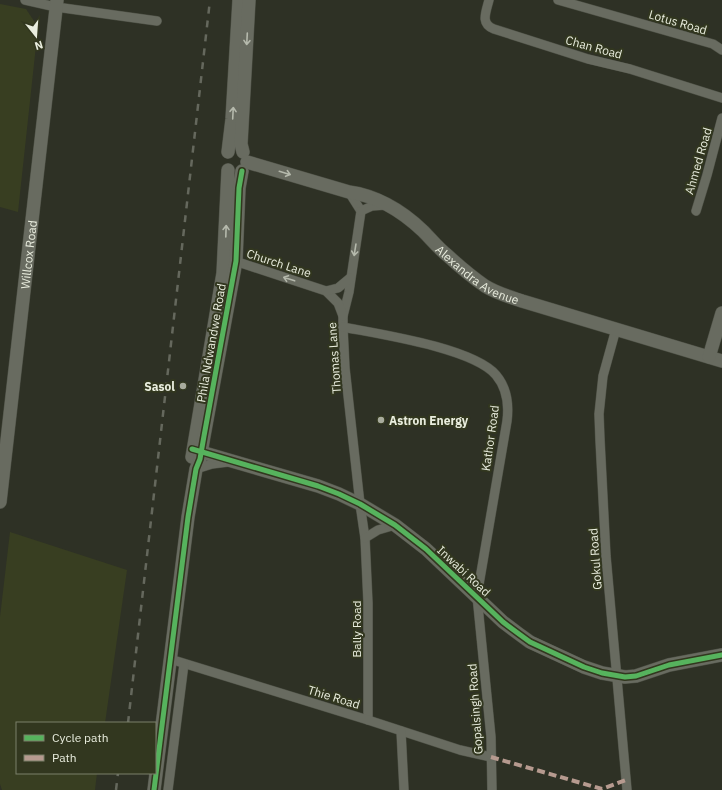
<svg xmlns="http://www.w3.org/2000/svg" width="722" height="790" font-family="'IBM Plex Sans',sans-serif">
  <rect width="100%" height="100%" fill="#2e3125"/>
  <g fill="#383e21">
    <polygon points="0,4 26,9 38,27 18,212 0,207"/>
    <polygon points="10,532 127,570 105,723 17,723 17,773 97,773 95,790 2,790 0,784 0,617"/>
  </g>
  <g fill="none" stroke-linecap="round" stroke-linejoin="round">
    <g stroke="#4c4f44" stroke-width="10">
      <g id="street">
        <polyline points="25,0 56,7 157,21"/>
        <path d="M489,0C486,12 480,24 494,29L588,59L630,69L722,98"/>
        <polyline points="558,0 713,44 722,50"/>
        <polyline points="349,192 361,211 349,292 343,316 343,327 345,368 360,504 365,538 368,603 368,720"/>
        <polyline points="361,211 372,206 386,205"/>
        <polyline points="696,211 707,175 722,118"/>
        <polyline points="232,260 326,291 338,303 343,316"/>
        <polyline points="326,291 338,288 350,278"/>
        <path d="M343,327C379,334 473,348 496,375C507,388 509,405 507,421L477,596L491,737L492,790"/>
        <polyline points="616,329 603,376 599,414 600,440 606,556 627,790"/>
        <polyline points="196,469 212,464 228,462"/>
        <polyline points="365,538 378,530 395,525"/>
        <polyline points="170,659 368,720 460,750 491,757"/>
        <polyline points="401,731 404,790"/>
        <polyline points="168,790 184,664"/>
      </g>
    </g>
    <g stroke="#4c4f44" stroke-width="14">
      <g id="secondary">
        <polyline points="228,152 232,119 239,0"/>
        <polyline points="243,152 241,144 249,0"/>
        <path id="s1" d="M247,162L349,192C378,196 402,211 423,231C431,239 438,248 447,255C459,266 472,277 485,286C496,293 510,297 522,301L722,361"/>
        <polyline points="709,357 722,313"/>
        <polyline points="194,450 318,486 339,494 360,504 395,525 426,549 503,622 519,634 530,642 584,667 602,673 625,677 636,676 669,665 722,655"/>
        <polyline points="192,457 223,273 228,170"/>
        <path id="s2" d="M0,502L57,0"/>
        <polyline points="154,790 188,517 196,469 200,459 204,436 236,261 239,188 242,171"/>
      </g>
    </g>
    <use href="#street" stroke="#686b60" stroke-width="9"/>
    <use href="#secondary" stroke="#686b60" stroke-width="13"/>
    <g stroke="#65685d" stroke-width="2.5" stroke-dasharray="7 7" stroke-linecap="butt">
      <polyline points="128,723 210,0"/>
      <polyline points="116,790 118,773"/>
    </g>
    <polyline stroke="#b69a8f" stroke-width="4" stroke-dasharray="8 4" stroke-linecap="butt" points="491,757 602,789 626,780"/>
    <g stroke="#32371f" stroke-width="8">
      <g id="cycleway">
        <polyline points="192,449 318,486 339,494 360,504 395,525 426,549 503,622 519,634 530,642 584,667 602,673 625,677 636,676 669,665 722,655"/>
        <polyline points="154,790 188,517 196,469 200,459 204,436 236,261 239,188 242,171"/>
      </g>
    </g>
    <use href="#cycleway" stroke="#56b35d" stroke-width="5"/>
  </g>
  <defs><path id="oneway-shaft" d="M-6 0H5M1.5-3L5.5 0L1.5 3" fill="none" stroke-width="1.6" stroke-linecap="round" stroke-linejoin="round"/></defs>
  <g stroke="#b5b9ac">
    <use href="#oneway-shaft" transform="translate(247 39) rotate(93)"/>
    <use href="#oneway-shaft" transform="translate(233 113) rotate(-87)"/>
    <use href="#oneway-shaft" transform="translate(285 173) rotate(17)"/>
    <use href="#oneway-shaft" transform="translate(226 231) rotate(-88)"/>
    <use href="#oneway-shaft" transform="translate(355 250) rotate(99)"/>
    <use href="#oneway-shaft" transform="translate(289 279) rotate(-162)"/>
  </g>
  <g fill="#a8ab9d" stroke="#32371f" stroke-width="1.5">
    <circle cx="183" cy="386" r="4"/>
    <circle cx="381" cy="420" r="4"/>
  </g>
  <g text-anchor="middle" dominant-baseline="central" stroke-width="4" stroke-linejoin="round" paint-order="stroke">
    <g font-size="12" fill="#e9edde" stroke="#32371f">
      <text transform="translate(678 22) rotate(16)">Lotus Road</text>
      <text transform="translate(594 47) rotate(15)">Chan Road</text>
      <text transform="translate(698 161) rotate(-74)">Ahmed Road</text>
      <text stroke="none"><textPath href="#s2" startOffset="249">Willcox Road</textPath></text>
      <text transform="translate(279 263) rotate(18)">Church Lane</text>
      <text stroke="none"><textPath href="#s1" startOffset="262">Alexandra Avenue</textPath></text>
      <text transform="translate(211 343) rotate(-80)">Phila Ndwandwe Road</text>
      <text transform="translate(334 358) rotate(-94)">Thomas Lane</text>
      <text transform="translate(490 438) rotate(-82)">Kathor Road</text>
      <text transform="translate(595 559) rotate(-94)">Gokul Road</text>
      <text transform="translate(464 571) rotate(43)">Inwabi Road</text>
      <text transform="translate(356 629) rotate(-90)">Bally Road</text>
      <text transform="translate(334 697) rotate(17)">Thie Road</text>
      <text transform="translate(475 709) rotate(-94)">Gopalsingh Road</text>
    </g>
    <g font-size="12" font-weight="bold" fill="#e9edde" stroke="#32371f" text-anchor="end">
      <text x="175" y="386">Sasol</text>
      <text x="389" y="420" text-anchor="start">Astron Energy</text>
    </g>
  </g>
  <rect x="16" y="722" width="140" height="52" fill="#32371f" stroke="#7b806b"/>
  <rect x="24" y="735" width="20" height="6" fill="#56b35d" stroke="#7b806b"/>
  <text x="52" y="742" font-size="12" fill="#e9edde">Cycle path</text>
  <rect x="24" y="755" width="20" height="6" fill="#b69a8f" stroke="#7b806b"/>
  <text x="52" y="762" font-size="12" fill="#e9edde">Path</text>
  <g transform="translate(36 36) rotate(163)" stroke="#32371f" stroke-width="3" paint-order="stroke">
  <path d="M0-3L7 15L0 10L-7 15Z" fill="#e9edde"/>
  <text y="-6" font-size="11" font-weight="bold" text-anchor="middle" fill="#e9edde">N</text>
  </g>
</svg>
